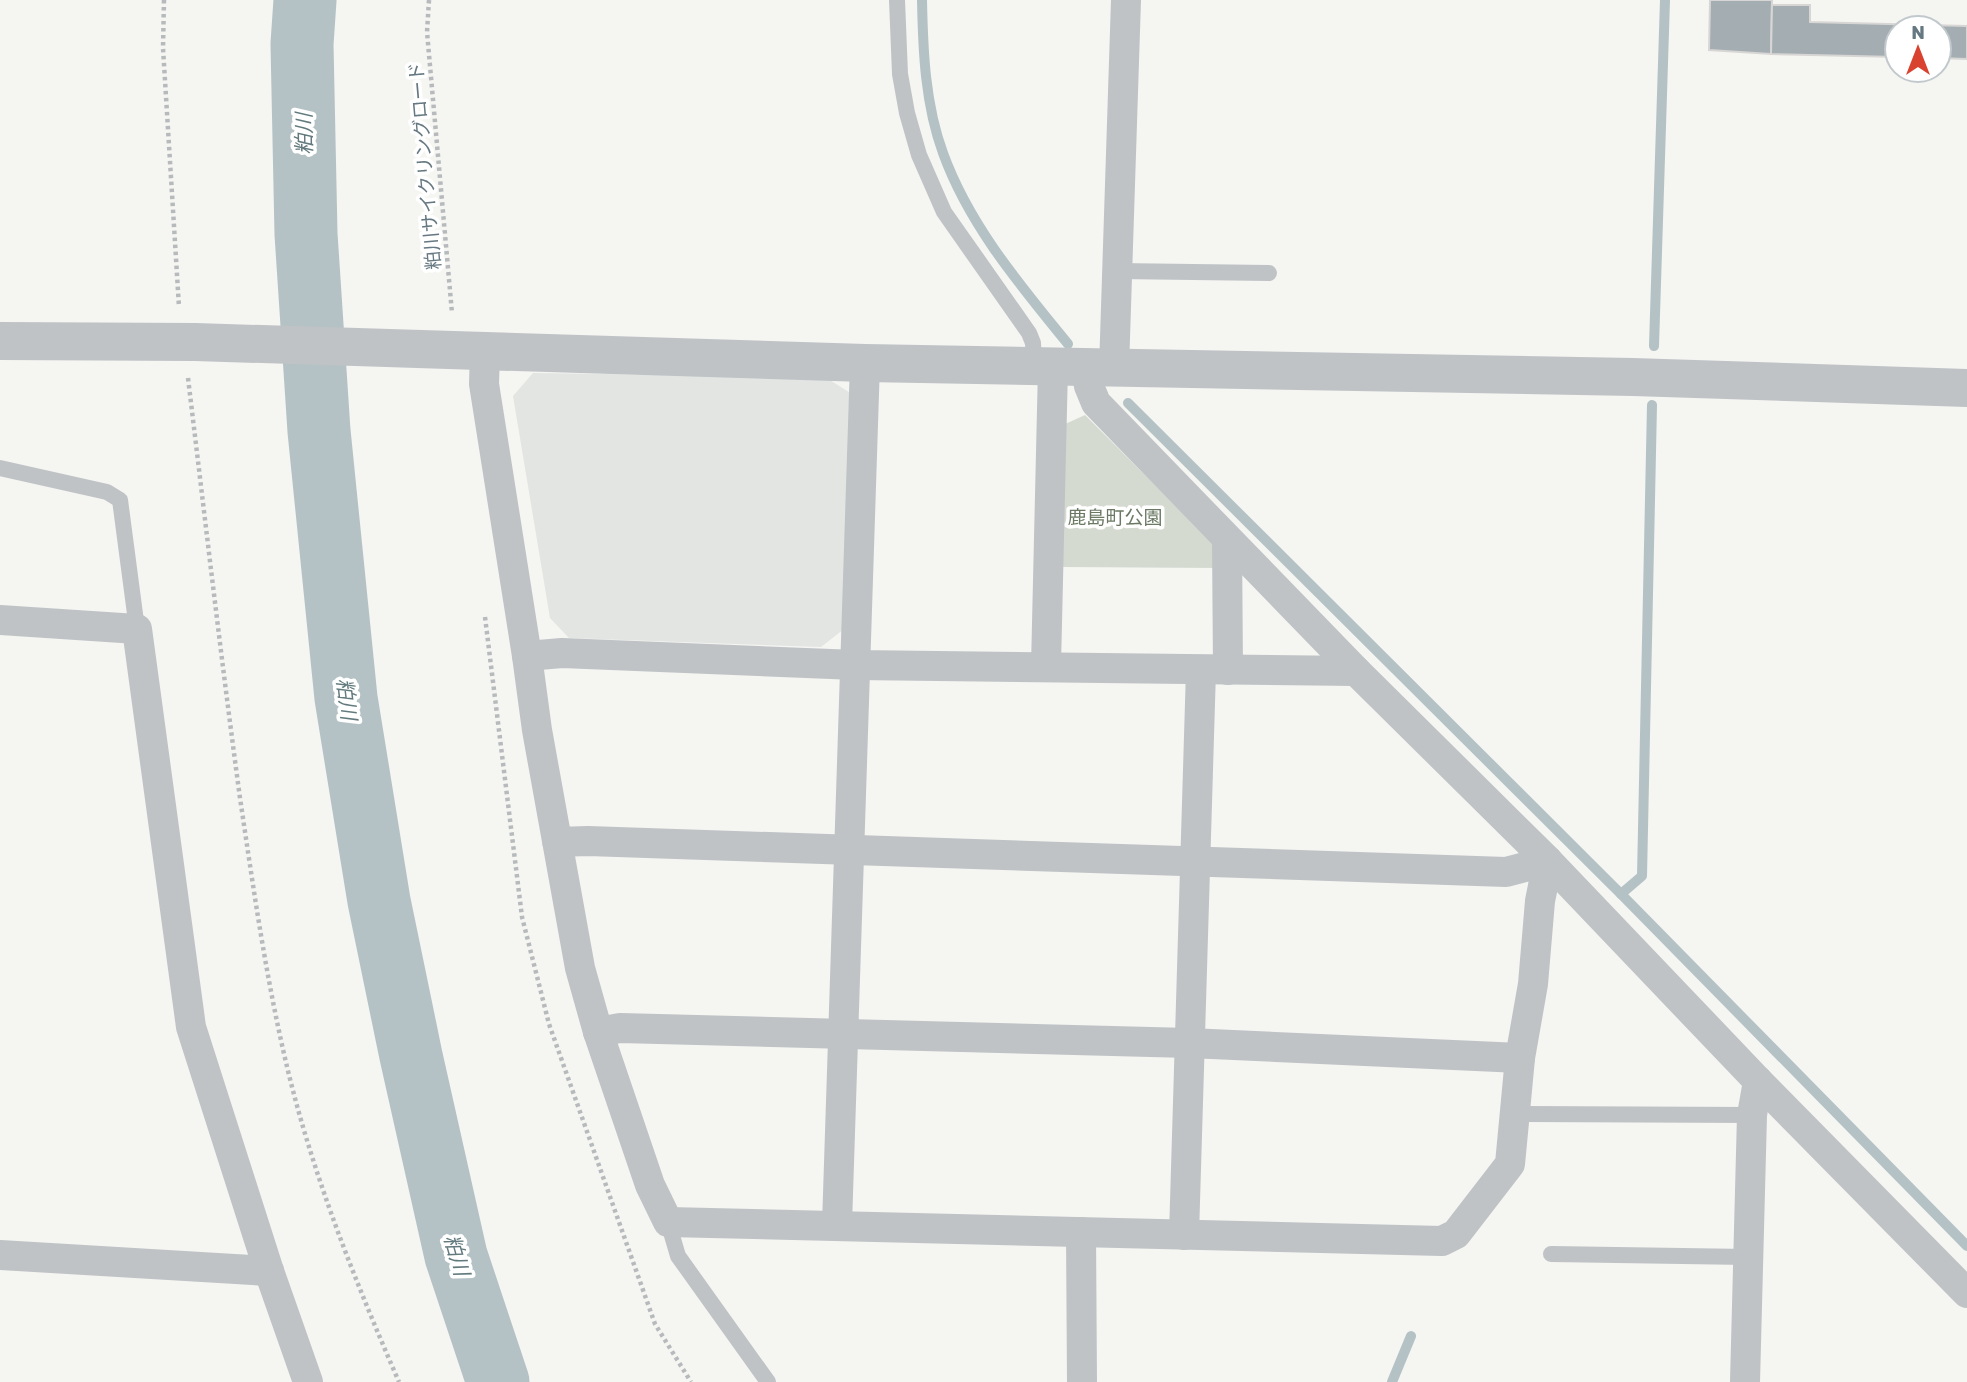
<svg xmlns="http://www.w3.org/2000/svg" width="1967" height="1382" font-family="Rubik,'Noto Sans JP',sans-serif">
  <rect width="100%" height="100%" fill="#f5f5f2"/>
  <polygon fill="#e3e5e3" points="533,373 825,377 852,394 844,629 821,647 569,638 550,618 513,396"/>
  <polygon fill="#d5dad1" points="1085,415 1218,548 1218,568 1063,567 1063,425"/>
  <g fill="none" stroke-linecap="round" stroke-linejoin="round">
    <g stroke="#b4c2c5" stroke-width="10">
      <path d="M922,0C923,51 925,104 943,153C969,225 1020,285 1068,344"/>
      <polyline points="1654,346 1665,0"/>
      <polyline points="1128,403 1621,894 1967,1246"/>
      <polyline points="1621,894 1642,876 1652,405"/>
      <polyline points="1392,1382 1411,1336"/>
    </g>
    <polyline stroke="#b4c2c5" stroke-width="63" points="305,0 302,44 306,234 319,431 346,698 379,901 411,1056 456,1256 498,1382"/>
  </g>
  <g fill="#a4adb1" stroke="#d7d6d5" stroke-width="2">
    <polygon points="1710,0 1772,0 1771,54 1709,50"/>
    <polygon points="1772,5 1810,5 1810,22 1967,26 1967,59 1939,58 1939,28 1897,28 1897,57 1771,54"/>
  </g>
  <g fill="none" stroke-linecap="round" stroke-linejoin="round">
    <g stroke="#b7babc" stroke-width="4.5" stroke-dasharray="3.5 3.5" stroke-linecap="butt">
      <polyline points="164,0 163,48 179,307"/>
      <polyline points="429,0 427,32 452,313"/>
      <path d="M188,378C205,518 221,658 240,798C254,892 267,986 290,1079C316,1183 356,1283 399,1382"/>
      <polyline points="485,617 522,917 549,1024 655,1324 691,1382"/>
    </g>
    <g stroke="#bfc3c6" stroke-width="16">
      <polyline points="897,0 900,74 907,113 919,155 944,212 1029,333 1033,343 1034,366"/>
      <polyline points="1117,271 1269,273"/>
      <polyline points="0,468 107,492 120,500 137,629"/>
      <polyline points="1517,1114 1752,1115"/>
      <polyline points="668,1222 678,1256 768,1382"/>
      <polyline points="1551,1254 1748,1257"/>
    </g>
    <g stroke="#bfc3c6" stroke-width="30">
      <polyline points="485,351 484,384 527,656 537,730 580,968 598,1032 650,1185 668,1222 1442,1241 1456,1234 1510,1164 1520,1058 1533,984 1540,901 1548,861 1506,872 588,841 557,842"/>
      <polyline points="1086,368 1089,386 1096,403 1356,671 1548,861 1758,1081 1967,1293"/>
      <polyline points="1114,369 1126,0"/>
      <polyline points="1227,540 1228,670"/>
      <polyline points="0,620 137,629 191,1027 269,1271 308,1382"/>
      <polyline points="527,656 562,653 856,665 1356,671"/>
      <polyline points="1046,666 1053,367"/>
      <polyline points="598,1032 620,1028 1189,1043 1520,1058"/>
      <polyline points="837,1225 865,363"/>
      <polyline points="1081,1232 1082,1382"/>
      <polyline points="1184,1235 1201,670"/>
      <polyline points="0,1255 269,1271"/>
      <polyline points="1745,1382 1752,1115 1758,1081"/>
    </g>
    <polyline stroke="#bfc3c6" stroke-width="38" points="0,341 195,342 865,363 1633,377 1967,388"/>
  </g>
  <g text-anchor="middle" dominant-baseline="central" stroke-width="7" stroke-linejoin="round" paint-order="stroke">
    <g font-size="19" fill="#667881" stroke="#fff">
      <text transform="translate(425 166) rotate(-95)">粕川サイクリングロード</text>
    </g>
    <g font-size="19" fill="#6b7964" stroke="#fff">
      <text x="1115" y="517">鹿島町公園</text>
    </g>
    <g font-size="21" font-style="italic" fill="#627a7e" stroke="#fff">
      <text transform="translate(304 134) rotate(-91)">粕川</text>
      <text transform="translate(347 699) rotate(83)">粕川</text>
      <text transform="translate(457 1255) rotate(74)">粕川</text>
    </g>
  </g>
  <g transform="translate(1918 49)"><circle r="33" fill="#ffffff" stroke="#c2c9cd" stroke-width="2"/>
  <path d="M0-5L12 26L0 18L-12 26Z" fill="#d8422f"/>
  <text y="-10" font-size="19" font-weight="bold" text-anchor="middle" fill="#667881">N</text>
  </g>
</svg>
